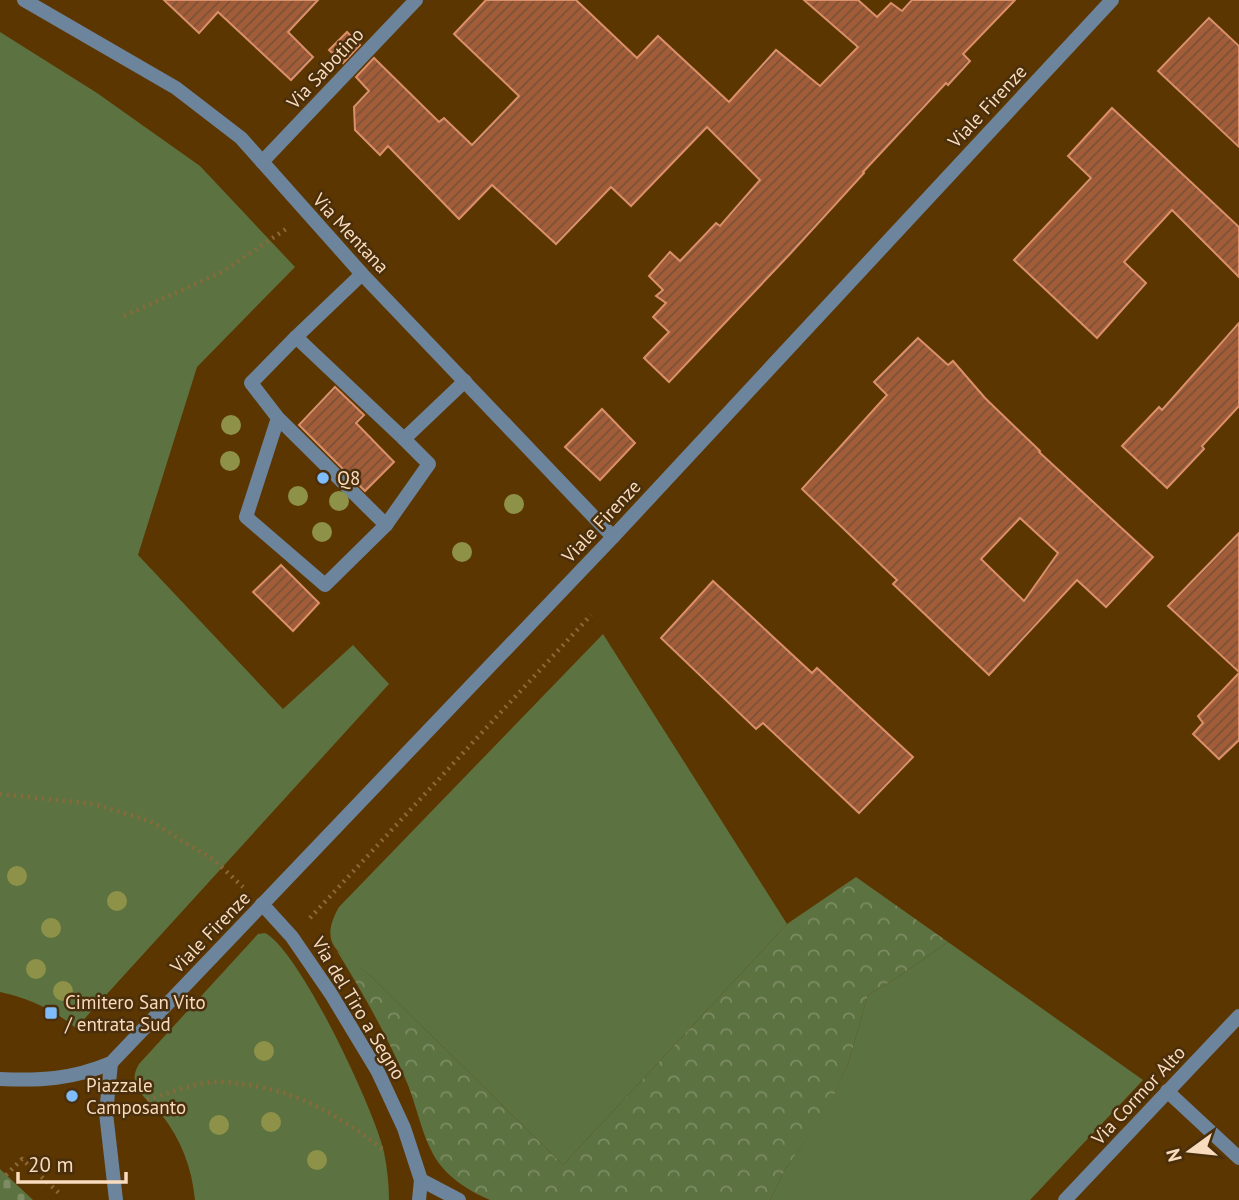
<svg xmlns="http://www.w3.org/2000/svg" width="1239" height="1200" font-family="'PT Sans',sans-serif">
  <defs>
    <pattern id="forest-crowns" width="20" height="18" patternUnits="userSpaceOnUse" patternTransform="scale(1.75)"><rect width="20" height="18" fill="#5d7241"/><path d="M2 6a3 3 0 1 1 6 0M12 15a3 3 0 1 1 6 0" fill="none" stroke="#7d8c63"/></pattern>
    <pattern id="cemetery-stones" width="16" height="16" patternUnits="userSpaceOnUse" patternTransform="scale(1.75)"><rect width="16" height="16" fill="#5d7241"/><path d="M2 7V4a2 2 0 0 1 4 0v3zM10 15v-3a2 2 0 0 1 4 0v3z" fill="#7d8c63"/></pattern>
    <pattern id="building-hatch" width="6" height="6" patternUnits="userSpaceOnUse" patternTransform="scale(1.75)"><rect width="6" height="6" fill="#a25d38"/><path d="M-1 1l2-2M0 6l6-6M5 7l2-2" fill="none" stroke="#7b5138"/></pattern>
  </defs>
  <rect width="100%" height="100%" fill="#5c3600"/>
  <g fill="#5d7241">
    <path d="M0,32L97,93L200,166L295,267L197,367L138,555L283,709L353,645L389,684L76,1028C54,1010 28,998 0,992Z"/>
    <path d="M603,634L787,924L563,1165L372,977C343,955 316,947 339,907Z"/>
    <path d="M265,933C300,951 375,1111 384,1152C387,1167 389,1184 389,1200H195C192,1168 181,1139 161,1114C152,1104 140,1096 136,1084C133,1077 135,1071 139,1064L258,934Z"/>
    <polygon points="948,942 1143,1080 1030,1200 770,1200 786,1168 828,1108 849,1061 868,995 898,977"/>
  </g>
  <path fill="url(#forest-crowns)" d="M856,877L948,942L898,977L868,995L849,1061L828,1109L786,1168L770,1200H490C467,1190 445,1176 433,1154C420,1130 416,1102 405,1078C386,1033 362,992 337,951L372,977L563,1165L787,924Z"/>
  <polygon fill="url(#cemetery-stones)" points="0,1169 33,1200 0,1200"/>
  <g fill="url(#building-hatch)" stroke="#da906a" stroke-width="2" fill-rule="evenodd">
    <polygon points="164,0 318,0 288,32 313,57 291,80 218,12 199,33"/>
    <polygon points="486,0 576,0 637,58 658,36 729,102 776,50 820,86 858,47 804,0 858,0 877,17 891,3 902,11 912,0 1015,0 963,54 970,61 948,85 946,83 863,172 864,173 789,255 669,382 644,358 669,332 653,317 666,303 656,296 663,290 649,276 670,252 680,261 716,223 720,226 760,180 707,127 631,206 611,187 556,244 492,185 459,219 388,146 380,155 355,130 354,107 369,91 356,77 374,58 439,122 444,118 472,145 519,96 454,34"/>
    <polygon points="1209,18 1239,46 1239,147 1158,71"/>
    <polygon points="347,32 360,45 343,63 329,50"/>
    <polygon points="1112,108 1239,227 1239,277 1172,210 1124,262 1146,283 1097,338 1014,260 1091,178 1068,156"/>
    <polygon points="1239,323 1239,406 1202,446 1204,449 1167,488 1122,446 1159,407 1162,410"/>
    <path d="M918,338L948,365L953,361L985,398L1040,451L1039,452L1153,557L1106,607L1077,580L989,675L893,584L897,580L802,489L887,395L874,382ZM1020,518L1058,553L1024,601L981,559Z"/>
    <polygon points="335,387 364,415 356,423 394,462 365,491 299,425"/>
    <polygon points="602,409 635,443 600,480 565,447"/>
    <polygon points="1239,533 1239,672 1168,606"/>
    <polygon points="281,565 319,603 293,631 253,592"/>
    <polygon points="713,581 812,673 817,668 913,757 859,813 763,723 756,729 661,638"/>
    <polygon points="1239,673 1239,740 1219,759 1193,734 1203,723 1198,716"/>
  </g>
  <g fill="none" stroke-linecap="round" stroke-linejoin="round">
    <g stroke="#8c693a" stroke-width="4.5" stroke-dasharray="2 5" stroke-linecap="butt">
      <polyline points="124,316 222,272 289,227"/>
      <polyline points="0,794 94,804 150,821 214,860 243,887"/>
      <polyline points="310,918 591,615"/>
      <path d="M147,1100C169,1093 191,1084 215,1082C223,1081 233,1083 241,1084C298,1090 341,1117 385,1151"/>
      <polyline points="6,1175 22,1159 59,1193"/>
    </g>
    <g stroke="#6c849c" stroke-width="14">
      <polyline points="362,274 296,337 404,439 465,381"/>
      <polyline points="278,418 246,517 325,585 386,525 278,418 251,383 296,337"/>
      <polyline points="386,525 429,464 404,439"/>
    </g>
    <g stroke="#6c849c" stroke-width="14">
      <polyline points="262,162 416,0"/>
      <polyline points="262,904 292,937 331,994 378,1072 404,1128 421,1180 459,1200"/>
      <polyline points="111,1063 106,1113 116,1200"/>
      <polyline points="1167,1091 1239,1158"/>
      <polyline points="419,1200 421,1180"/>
      <polyline points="1065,1200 1239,1016"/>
    </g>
    <g stroke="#6c849c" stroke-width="14">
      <polyline points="24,0 176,88 241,138 362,274 613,537"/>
      <path d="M0,1079C41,1081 73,1079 111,1063L613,537L1112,0"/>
    </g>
  </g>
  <g fill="#8e9248">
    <circle cx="231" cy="425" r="10"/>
    <circle cx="230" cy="461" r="10"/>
    <circle cx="298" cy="496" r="10"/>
    <circle cx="339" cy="501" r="10"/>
    <circle cx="514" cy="504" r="10"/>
    <circle cx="322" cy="532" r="10"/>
    <circle cx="462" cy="552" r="10"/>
    <circle cx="17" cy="876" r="10"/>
    <circle cx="117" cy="901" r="10"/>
    <circle cx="51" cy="928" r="10"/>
    <circle cx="36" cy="969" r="10"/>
    <circle cx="63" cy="991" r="10"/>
    <circle cx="264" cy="1051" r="10"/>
    <circle cx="271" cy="1122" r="10"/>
    <circle cx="219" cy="1125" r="10"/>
    <circle cx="317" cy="1160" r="10"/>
  </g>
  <g fill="#7ebdf9" stroke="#4a2f0c" stroke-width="2.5">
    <circle cx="323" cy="478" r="7"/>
    <rect x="44" y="1006" width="14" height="14" rx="3.5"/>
    <circle cx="72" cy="1096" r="7"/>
  </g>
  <g text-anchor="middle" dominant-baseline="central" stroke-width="5" stroke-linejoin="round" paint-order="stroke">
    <g font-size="19" fill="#f9dbbd" stroke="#4a2f0c">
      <text transform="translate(325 68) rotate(-47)">Via Sabotino</text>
      <text transform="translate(987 106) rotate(-47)">Viale Firenze</text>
      <text transform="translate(351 233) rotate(47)">Via Mentana</text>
      <text transform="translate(601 521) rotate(-47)">Viale Firenze</text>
      <text transform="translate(210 932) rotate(-46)">Viale Firenze</text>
      <text transform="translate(359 1008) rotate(59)">Via del Tiro a Segno</text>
      <text transform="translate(1138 1095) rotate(-47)">Via Cormor Alto</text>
    </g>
    <g font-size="19" fill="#f9dbbd" stroke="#4a2f0c" text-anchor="start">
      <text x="337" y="478">Q8</text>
      <text x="65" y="1002">Cimitero San Vito<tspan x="65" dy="22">/ entrata Sud</tspan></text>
      <text x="86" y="1085">Piazzale<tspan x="86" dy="22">Camposanto</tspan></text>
    </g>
  </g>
  <g transform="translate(1190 1151) rotate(255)" stroke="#4a2f0c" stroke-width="5" paint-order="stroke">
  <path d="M0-5L12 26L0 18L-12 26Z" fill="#f9dbbd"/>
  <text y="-10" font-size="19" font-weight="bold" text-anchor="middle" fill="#f9dbbd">N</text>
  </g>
  <path d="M18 1172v10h108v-10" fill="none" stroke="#f9dbbd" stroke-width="3.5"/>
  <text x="28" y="1172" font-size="21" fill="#f9dbbd" stroke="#4a2f0c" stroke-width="5" paint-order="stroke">20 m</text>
</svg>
